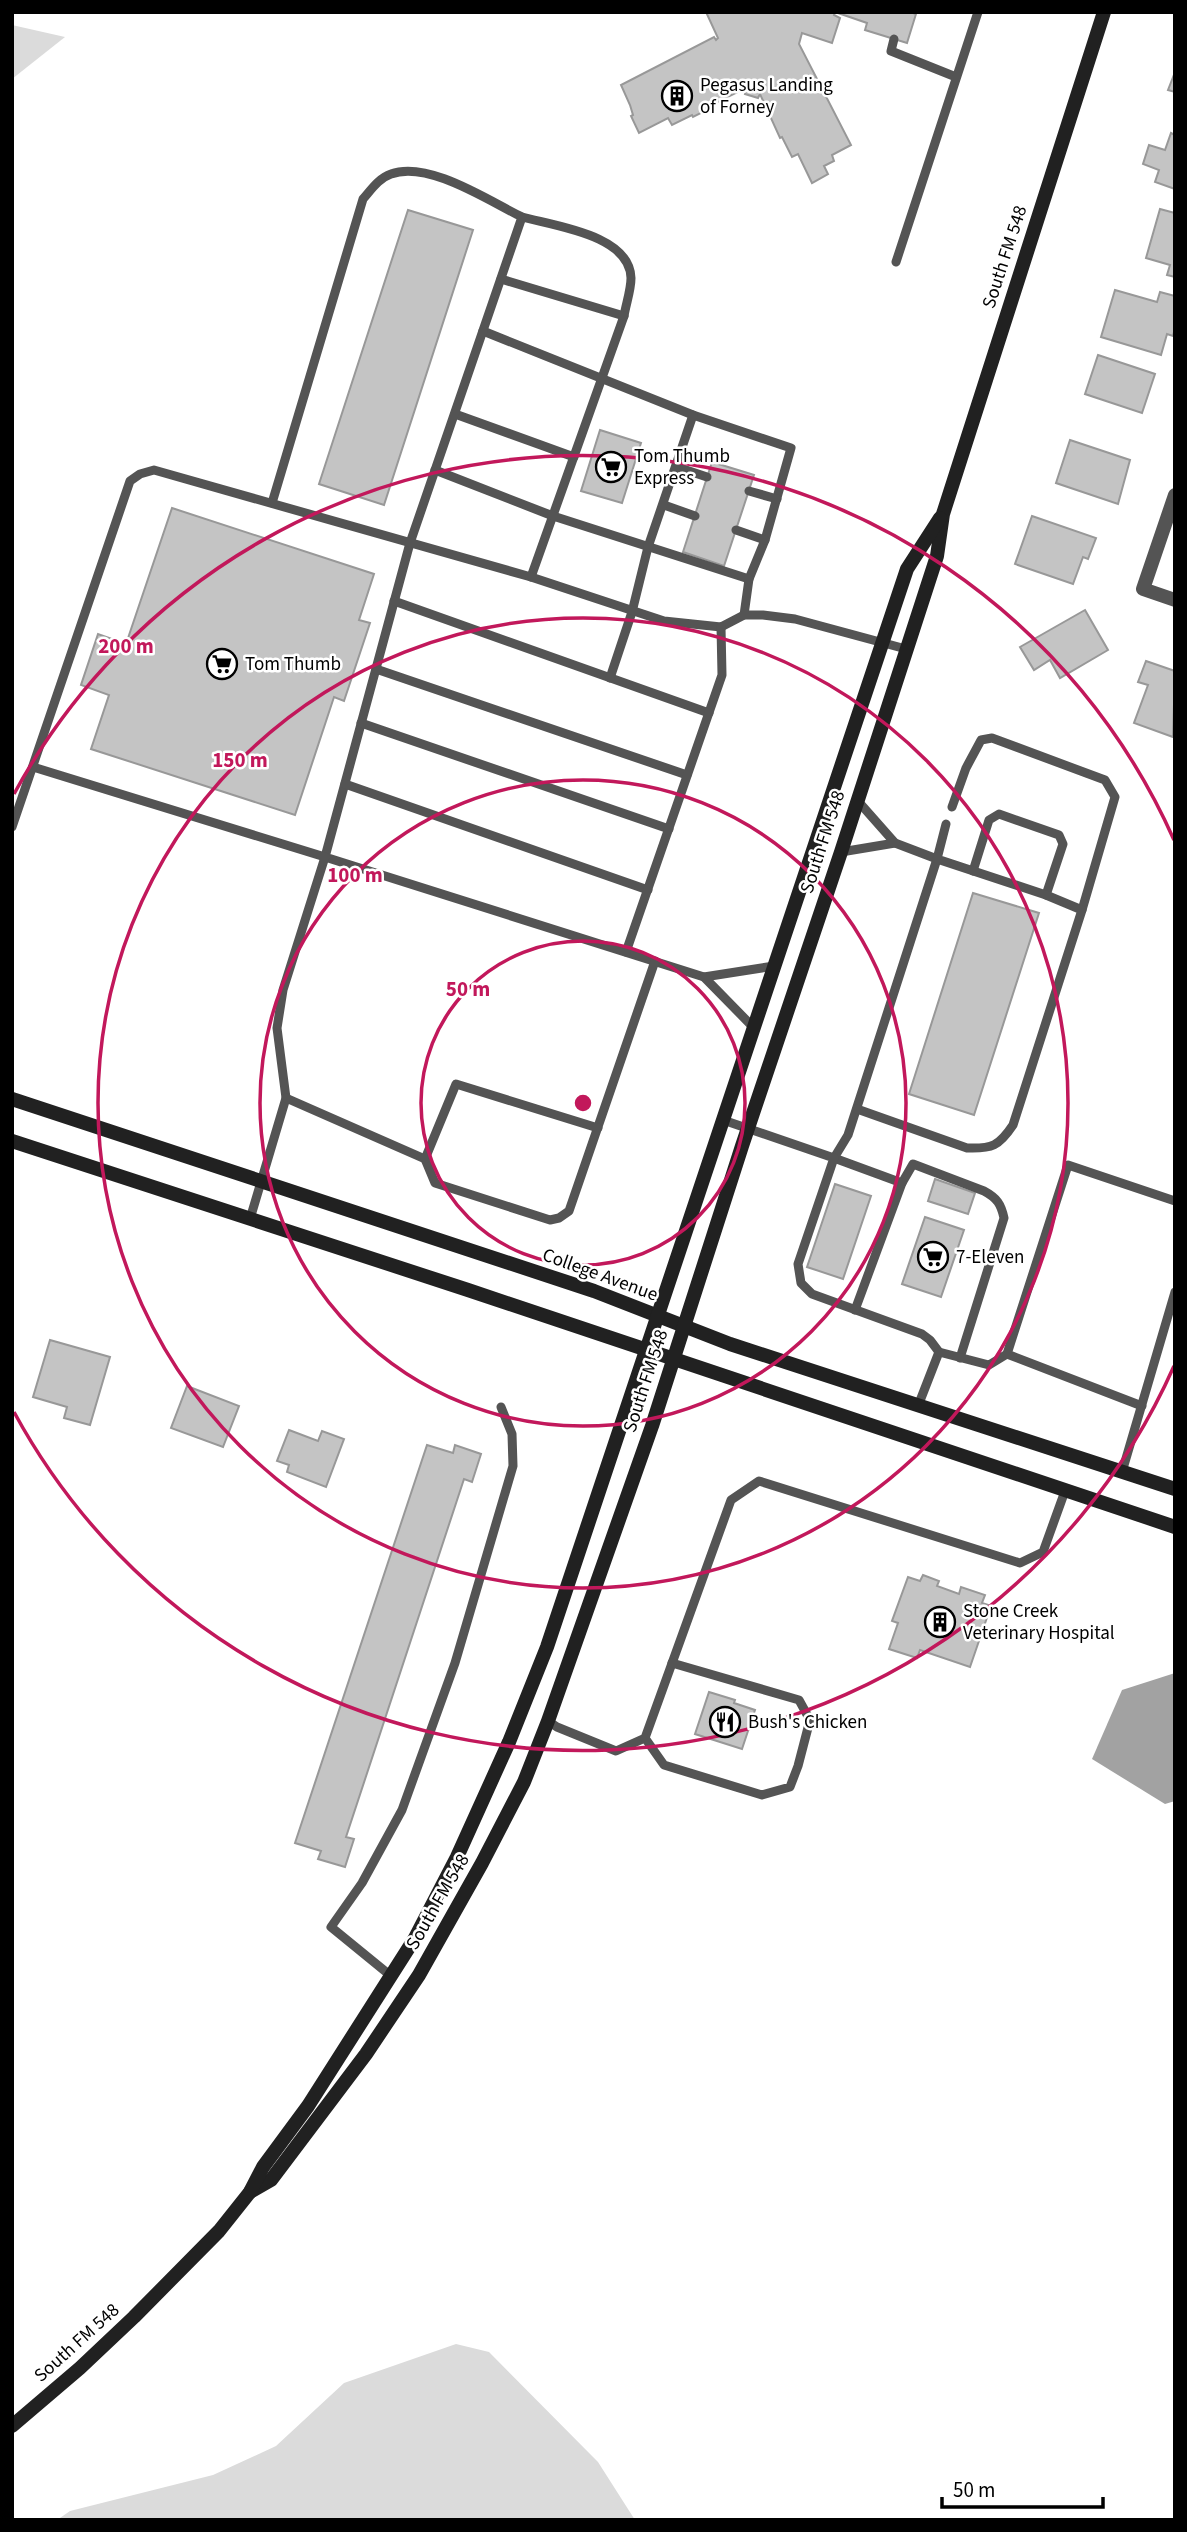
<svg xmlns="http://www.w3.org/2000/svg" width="1187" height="2532" font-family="'Source Sans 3',sans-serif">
  <rect width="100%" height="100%" fill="#fff"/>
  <g fill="#dbdbdb">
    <polygon points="12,25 65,37 12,79"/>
    <polygon points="456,2344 489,2352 598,2462 635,2520 57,2520 70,2511 213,2475 276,2446 344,2383"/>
  </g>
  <polygon fill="#a2a2a2" points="1175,1673 1175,1801 1165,1804 1092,1759 1122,1690"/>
  <g fill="#c4c4c4" stroke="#989898" stroke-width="2">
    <polygon points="706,12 835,12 834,15 840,18 832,43 802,33 799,44 851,145 832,155 834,161 824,166 828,174 812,183 798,154 792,157 782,137 780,138 760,94 758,98 745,94 748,84 744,89 709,106 709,109 693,117 692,115 672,125 668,118 639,133 631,116 633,115 630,105 621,85 714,37 716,40 718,38"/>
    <polygon points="835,12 910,12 916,14 907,43 865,30 867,23"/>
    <polygon points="1175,72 1175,92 1168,90"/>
    <polygon points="1171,133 1175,135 1175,189 1155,182 1159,170 1143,164 1149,145 1165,150"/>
    <polygon points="1160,209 1175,213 1175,277 1167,275 1170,265 1146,258"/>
    <polygon points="408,210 473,230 384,505 319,484"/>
    <polygon points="1115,290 1157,302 1160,292 1175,296 1175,328 1173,336 1167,334 1161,355 1101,337"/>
    <polygon points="1098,355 1155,374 1142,413 1085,394"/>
    <polygon points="600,430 641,443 622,503 581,491"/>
    <polygon points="1070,440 1130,460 1118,504 1056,483"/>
    <polygon points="712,462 754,475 724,566 683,552"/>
    <polygon points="172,508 374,574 359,620 370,623 344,701 334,697 295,815 91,749 109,695 81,685 98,634 126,644"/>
    <polygon points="1032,516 1096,538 1088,559 1083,557 1073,584 1015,564"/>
    <polygon points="1085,610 1108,650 1060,678 1050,660 1034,670 1020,647"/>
    <polygon points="1146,661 1175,671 1173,737 1134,723 1148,685 1138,682"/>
    <polygon points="973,893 1039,913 974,1115 909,1094"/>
    <polygon points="935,1179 975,1193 968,1214 928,1201"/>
    <polygon points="835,1184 871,1196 843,1279 807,1267"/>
    <polygon points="925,1217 964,1230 941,1297 902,1284"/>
    <polygon points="50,1340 110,1357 90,1425 64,1418 67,1407 33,1397"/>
    <polygon points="187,1386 239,1406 223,1447 171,1428"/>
    <polygon points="289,1430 318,1441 322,1431 344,1439 326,1487 287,1472 289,1465 277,1461"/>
    <polygon points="427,1445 453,1453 455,1445 481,1454 472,1482 464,1479 346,1837 354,1839 345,1867 318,1859 321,1851 295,1843"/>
    <polygon points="923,1575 939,1581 937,1586 959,1594 961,1587 985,1595 982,1603 991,1606 970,1667 920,1650 917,1658 889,1649 898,1623 892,1621 908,1577 920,1581"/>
    <polygon points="709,1692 735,1700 734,1703 755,1710 742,1749 695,1734"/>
  </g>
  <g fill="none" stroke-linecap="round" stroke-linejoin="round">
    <g stroke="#545454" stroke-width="9">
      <polyline points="894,39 891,51 956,77"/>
      <path d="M522,217C555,226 630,235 631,278C631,290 626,304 624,316L531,577"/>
      <polyline points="896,262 978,12"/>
      <polyline points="501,279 624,316"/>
      <polyline points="483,331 693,415 791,448 765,540 749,579 744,615"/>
      <polyline points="455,414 574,457"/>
      <polyline points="677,467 707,477"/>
      <polyline points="435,470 553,516 749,579"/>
      <polyline points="749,491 777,499"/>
      <path d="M272,503L363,199C371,190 379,178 391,174C428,160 489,201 522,217L410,543L325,857L704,977"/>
      <polyline points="664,505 695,516"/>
      <polyline points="736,530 765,540"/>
      <polyline points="394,601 709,713"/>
      <polyline points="376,669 687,775"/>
      <polyline points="610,678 632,612 648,547 693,415"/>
      <polyline points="361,723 669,829"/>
      <polyline points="33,767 325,857 283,990 277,1028 286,1098 250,1219"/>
      <polyline points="345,784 648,890"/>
      <path d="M857,800L895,843L937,859L848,1135L834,1158L902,1183L913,1164L984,1191C997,1198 1001,1204 1004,1218L960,1358"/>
      <polyline points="952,807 966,768 981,740 992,738 1105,780 1115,797 1082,910"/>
      <polyline points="12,827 130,481 140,474 154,470 531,577 664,621 721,627 744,615 763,615 795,619 906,649"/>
      <polyline points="841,852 895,843"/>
      <polyline points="973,871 989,820 999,814 1059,835 1063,844 1046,895"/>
      <polyline points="626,952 722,675 721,627"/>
      <polyline points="754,1028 704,977 774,966"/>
      <polyline points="286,1098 425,1159 435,1183 550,1220 559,1218 569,1211 655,961"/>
      <path d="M857,1109L967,1148C992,1149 999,1146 1013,1125L1082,910L1046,895L937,859L946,824"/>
      <polyline points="723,1120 834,1158 798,1264 801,1283 812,1294 922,1334 930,1340 939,1352 918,1406"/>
      <polyline points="425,1159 456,1084 598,1128"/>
      <polyline points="855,1310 902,1183"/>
      <polyline points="939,1352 989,1365 1007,1354"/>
      <polyline points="1142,1406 1007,1354 1068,1165 1175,1201"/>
      <polyline points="1122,1472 1175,1292"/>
      <polyline points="548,1721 557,1727 616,1751 645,1738 731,1500 759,1481 1020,1563 1043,1552 1065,1491"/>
      <polyline points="645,1738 664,1765 762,1795 790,1787 798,1766 810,1720 799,1700 672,1663"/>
      <polyline points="391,1976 331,1927 362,1883 402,1810 455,1663 513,1466 512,1434 501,1407"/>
    </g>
    <polyline stroke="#545454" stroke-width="14" points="1175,495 1143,589 1175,600"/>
    <g stroke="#212121" stroke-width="14">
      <polyline points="12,1099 594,1291 730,1344 1175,1489"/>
      <polyline points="12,1141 468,1290 1175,1527"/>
      <polyline points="250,2192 271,2180 366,2054 419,1975 482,1863 524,1782 548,1721 652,1426 742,1146 841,852 937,556 943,514 1104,12"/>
      <polyline points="12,2426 80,2368 134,2317 219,2231 250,2192 263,2167 308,2106 415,1938 457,1857 509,1742 547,1647 907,569 940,518"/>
    </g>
  </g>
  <g fill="none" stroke="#c2185b" stroke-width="3.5">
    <circle cx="583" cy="1103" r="162"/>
    <circle cx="583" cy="1103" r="323"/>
    <circle cx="583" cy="1103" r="485"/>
    <path d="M1174 1366A647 647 0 0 1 14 1412M14 794A647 647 0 0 1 1174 840"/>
  </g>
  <defs>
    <g id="building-ring" transform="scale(1.575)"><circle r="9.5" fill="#fff" stroke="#000" stroke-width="1.5"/><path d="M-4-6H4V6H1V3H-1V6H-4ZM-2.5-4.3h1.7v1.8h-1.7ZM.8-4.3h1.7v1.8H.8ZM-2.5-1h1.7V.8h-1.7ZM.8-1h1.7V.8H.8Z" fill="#000"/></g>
    <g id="supermarket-ring" transform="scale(1.575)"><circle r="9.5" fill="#fff" stroke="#000" stroke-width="1.5"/><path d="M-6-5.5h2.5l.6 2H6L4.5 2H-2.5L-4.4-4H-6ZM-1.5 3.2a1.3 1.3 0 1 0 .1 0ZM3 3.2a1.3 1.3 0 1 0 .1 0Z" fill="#000"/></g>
    <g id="restaurant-ring" transform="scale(1.575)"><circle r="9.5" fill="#fff" stroke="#000" stroke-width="1.5"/><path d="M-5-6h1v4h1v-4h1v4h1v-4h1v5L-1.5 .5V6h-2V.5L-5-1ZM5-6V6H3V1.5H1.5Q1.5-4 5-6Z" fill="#000"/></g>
  </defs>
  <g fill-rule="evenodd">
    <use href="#building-ring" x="677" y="96"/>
    <use href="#supermarket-ring" x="611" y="467"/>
    <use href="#supermarket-ring" x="222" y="664"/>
    <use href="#supermarket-ring" x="933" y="1257"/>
    <use href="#building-ring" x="940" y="1622"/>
    <use href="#restaurant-ring" x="725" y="1722"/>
  </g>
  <g text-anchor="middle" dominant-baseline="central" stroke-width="5" stroke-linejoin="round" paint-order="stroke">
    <g font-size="19" fill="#000" stroke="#fff" text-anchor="start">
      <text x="700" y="85">Pegasus Landing<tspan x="700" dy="22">of Forney</tspan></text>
      <text x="634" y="456">Tom Thumb<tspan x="634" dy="22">Express</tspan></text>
      <text x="245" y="664">Tom Thumb</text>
      <text x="956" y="1257">7-Eleven</text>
      <text x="963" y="1611">Stone Creek<tspan x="963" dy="22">Veterinary Hospital</tspan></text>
      <text x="748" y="1722">Bush's Chicken</text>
    </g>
    <g font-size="19" fill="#000" stroke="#fff">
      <text transform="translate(1005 257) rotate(-72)">South FM 548</text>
      <text transform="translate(823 842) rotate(-72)">South FM 548</text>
      <text transform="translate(600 1275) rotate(20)">College Avenue</text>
      <text transform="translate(646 1381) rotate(-72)">South FM 548</text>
      <text transform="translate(438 1902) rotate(-60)">South FM 548</text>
      <text transform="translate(77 2343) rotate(-42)">South FM 548</text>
    </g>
  </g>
  <circle cx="583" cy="1103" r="10" fill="#c2185b" stroke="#fff" stroke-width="3.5"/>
  <g font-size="21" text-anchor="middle" font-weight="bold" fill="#c2185b" stroke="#fff" stroke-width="5" stroke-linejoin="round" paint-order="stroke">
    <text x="126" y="653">200 m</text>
    <text x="240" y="767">150 m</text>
    <text x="355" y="882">100 m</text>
    <text x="468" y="996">50 m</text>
  </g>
  <rect width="1187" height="2532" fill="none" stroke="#000000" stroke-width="28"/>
  <path d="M942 2497v10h161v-10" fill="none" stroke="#000000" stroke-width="3.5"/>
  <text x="953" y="2497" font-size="21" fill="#000000" stroke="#ffffff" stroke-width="5" paint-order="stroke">50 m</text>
</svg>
